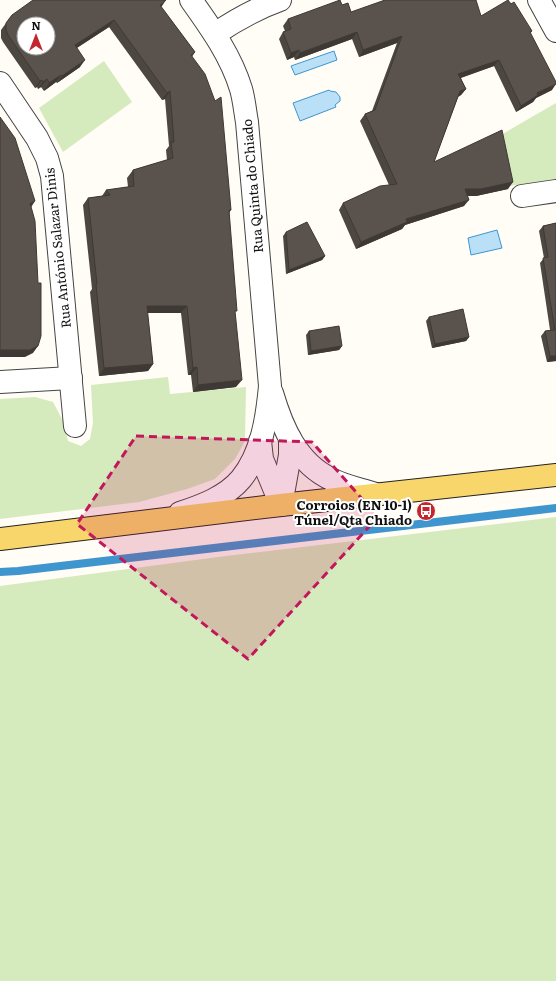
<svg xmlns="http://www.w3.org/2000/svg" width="556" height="981" font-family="Literata,serif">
  <rect width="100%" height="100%" fill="#fffdf5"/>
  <g fill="#d5ebbd">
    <polygon points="104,61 132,102 63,152 39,108"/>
    <polygon points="556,103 556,180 509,186 499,136"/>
    <polygon points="168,377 170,394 246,387 245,441 235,459 215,479 187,489 139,502 0,519 0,399 35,397 53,402 63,421 68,441 81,446 90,439 93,423 91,385"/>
    <polygon points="556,517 556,981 0,981 0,586 226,556"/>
  </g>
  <g fill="#b9e0f7" stroke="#3f96cf">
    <polygon points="334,51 337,60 295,75 291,66"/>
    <polygon points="329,90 330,91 336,92 340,97 340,101 335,105 336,107 300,121 293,103"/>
    <polygon points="497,230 502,248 471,255 468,238"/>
  </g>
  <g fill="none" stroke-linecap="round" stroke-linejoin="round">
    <polyline stroke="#3f96cf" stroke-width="8" points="0,572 18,571 556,508"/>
    <g stroke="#444" stroke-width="24">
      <g id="street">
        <polyline points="539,0 556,31"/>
        <path d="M215,34C237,19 255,9 280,0"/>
        <polyline points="0,83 37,138 47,158 52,176 75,426"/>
        <polyline points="522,196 556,191"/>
        <polyline points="0,382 71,378"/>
        <path d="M272,393C282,427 297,463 331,479C344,486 360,489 375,494"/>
        <polyline points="260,441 262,459 281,505"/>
        <polyline points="281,505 290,455 290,439"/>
        <path d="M180,513C201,506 226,497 241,479C262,453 267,418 270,386L247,122C245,111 244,99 241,89C231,56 211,28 191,0"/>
      </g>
    </g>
    <g stroke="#222" stroke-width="24">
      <polyline id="primary" points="0,539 281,505 556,475"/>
    </g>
    <use href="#street" stroke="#fff" stroke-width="22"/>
    <use href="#primary" stroke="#f9d66b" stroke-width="22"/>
  </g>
  <g fill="#4d4742">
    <polygon points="511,4 532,31 530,34 552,90 536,98 533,102 516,112 494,66 461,78 466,89 461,95 458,97 434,162 508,189 476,196 468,196 464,206 405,225 402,229 356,249 339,210 343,203 389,185 360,121 365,114 372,111 397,43 359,57 352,39 295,60 294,57 287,60 279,39 283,32 285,31 283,26 288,19 342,5 351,12 481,16"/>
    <polygon points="162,6 161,7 195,52 192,57 231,210 229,213 235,314 236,387 193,392 191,375 188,375 181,313 147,313 153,364 148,371 99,376 90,292 92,289 83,205 88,198 102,196 106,190 128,187 127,178 133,170 167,160 166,150 169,146 165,99 162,100 109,27 77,48 80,67 57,83 56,82 44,91 41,87 38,89 37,87 35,88 3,42 1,38 1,30 12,15"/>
    <polygon points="556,223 556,361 547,362 541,336 545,331 550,330 540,263 544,258 539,231 543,226"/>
    <polygon points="286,232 325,256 322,260 286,274 283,236"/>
    <polygon points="429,317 469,337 466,341 432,348 426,321"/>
    <polygon points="309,331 342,346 339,350 308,355 306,335"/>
  </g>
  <g fill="#3f3936">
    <polygon points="166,0 162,6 154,12 160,5"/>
    <polygon points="114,20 109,27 70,52 75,45"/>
    <polygon points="357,32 352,39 295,60 300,53"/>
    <polygon points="402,36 397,43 359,57 363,50"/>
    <polygon points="299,50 294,57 287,60 291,53"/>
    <polygon points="85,60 80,67 57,83 62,76"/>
    <polygon points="499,60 494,66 454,80 458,74"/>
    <polygon points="61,75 56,82 44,91 49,83"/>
    <polygon points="47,79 41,87 38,89 43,82"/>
    <polygon points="42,80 37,87 35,88 40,81"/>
    <polygon points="556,84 552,90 536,98 533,102 516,112 521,106 537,93"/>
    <polygon points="466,89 461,95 455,98 460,91"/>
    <polygon points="170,91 165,99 162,100 167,93"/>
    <polygon points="513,182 508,189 476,196 460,196 465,189"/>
    <polygon points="469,200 464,206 405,225 402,229 356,249 361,242 406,219"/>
    <polygon points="35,201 30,209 30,203"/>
    <polygon points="325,256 322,260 286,274 289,270"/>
    <polygon points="147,306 187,306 181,313 141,313"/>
    <polygon points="469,337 466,341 432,348 435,344"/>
    <polygon points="38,346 33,353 25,357 0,357 0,350"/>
    <polygon points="342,346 339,350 308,355 311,351"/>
    <polygon points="550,356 556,356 556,361 547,362"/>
    <polygon points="153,364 148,371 99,376 104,368"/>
    <polygon points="197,367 191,375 188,375 193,368"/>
    <polygon points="242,380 236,387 193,392 198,385"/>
  </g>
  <g fill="#5a524d" stroke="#3f3936" fill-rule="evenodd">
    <path d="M33,0H166L160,5L195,52L191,55L205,74L215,101L221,97L231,210H229L237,311H235L242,380L198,385L197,367L193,368L187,306H147L153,364L104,368L96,284H97L88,198L110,195L106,190L134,186L133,170L173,158L171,142H174L170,91L167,93L114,20L75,45L85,60L62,76L61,75L49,83L47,79L43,82L42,80L40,81L8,35L6,30V23L12,15ZM24,24H48V48H24Z"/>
    <polygon points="340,0 342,5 348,3 351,12 385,0 476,0 481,16 508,0 511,4 514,2 532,31 530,32 556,82 556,84 537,93 538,95 521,106 499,60 458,74 466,89 460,91 434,162 502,130 513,182 481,189 465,189 469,200 406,219 407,222 361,242 343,203 380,186 397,184 365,114 375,110 402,36 363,50 357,32 300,53 299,50 291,53 283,32 291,29 288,19"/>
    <polygon points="0,117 15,138 35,201 30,203 35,221 38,283 41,283 41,336 38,346 30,350 0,350"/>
    <polygon points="307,222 325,256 289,270 286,232"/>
    <polygon points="556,223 556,356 550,356 545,331 555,330 543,258 548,257 543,226"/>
    <polygon points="463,309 469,337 435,344 429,317"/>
    <polygon points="339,326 342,346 311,351 309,331"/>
  </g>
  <path fill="#c2185b" fill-opacity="0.2" stroke="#c2185b" stroke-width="3" stroke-dasharray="8 5" stroke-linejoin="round" d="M136,436L312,442L378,517L248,659L77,524Z"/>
  <defs>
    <g id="bus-disc" transform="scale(1)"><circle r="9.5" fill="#c4262e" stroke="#fff"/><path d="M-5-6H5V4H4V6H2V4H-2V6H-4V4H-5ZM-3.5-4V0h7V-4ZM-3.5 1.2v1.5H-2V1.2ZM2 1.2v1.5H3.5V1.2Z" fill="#fff"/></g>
  </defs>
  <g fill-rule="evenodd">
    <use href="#bus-disc" x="426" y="511"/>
  </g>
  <g text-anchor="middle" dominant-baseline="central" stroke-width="4" stroke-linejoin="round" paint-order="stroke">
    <g font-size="13" fill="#111" stroke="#fff">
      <text transform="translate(252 186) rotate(-95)">Rua Quinta do Chiado</text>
      <text transform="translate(57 248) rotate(-96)">Rua António Salazar Dinis</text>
    </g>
    <g font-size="13" font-weight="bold" fill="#111" stroke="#fff" text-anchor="end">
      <text x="412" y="504">Corroios (EN 10-1)<tspan x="412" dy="15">Túnel/Qta Chiado</tspan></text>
    </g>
  </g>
  <g transform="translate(36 36)"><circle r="19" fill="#ffffff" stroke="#a0a0a0"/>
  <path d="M0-3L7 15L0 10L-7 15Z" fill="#c4262e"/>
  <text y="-6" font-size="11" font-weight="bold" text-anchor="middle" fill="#111111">N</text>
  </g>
</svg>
